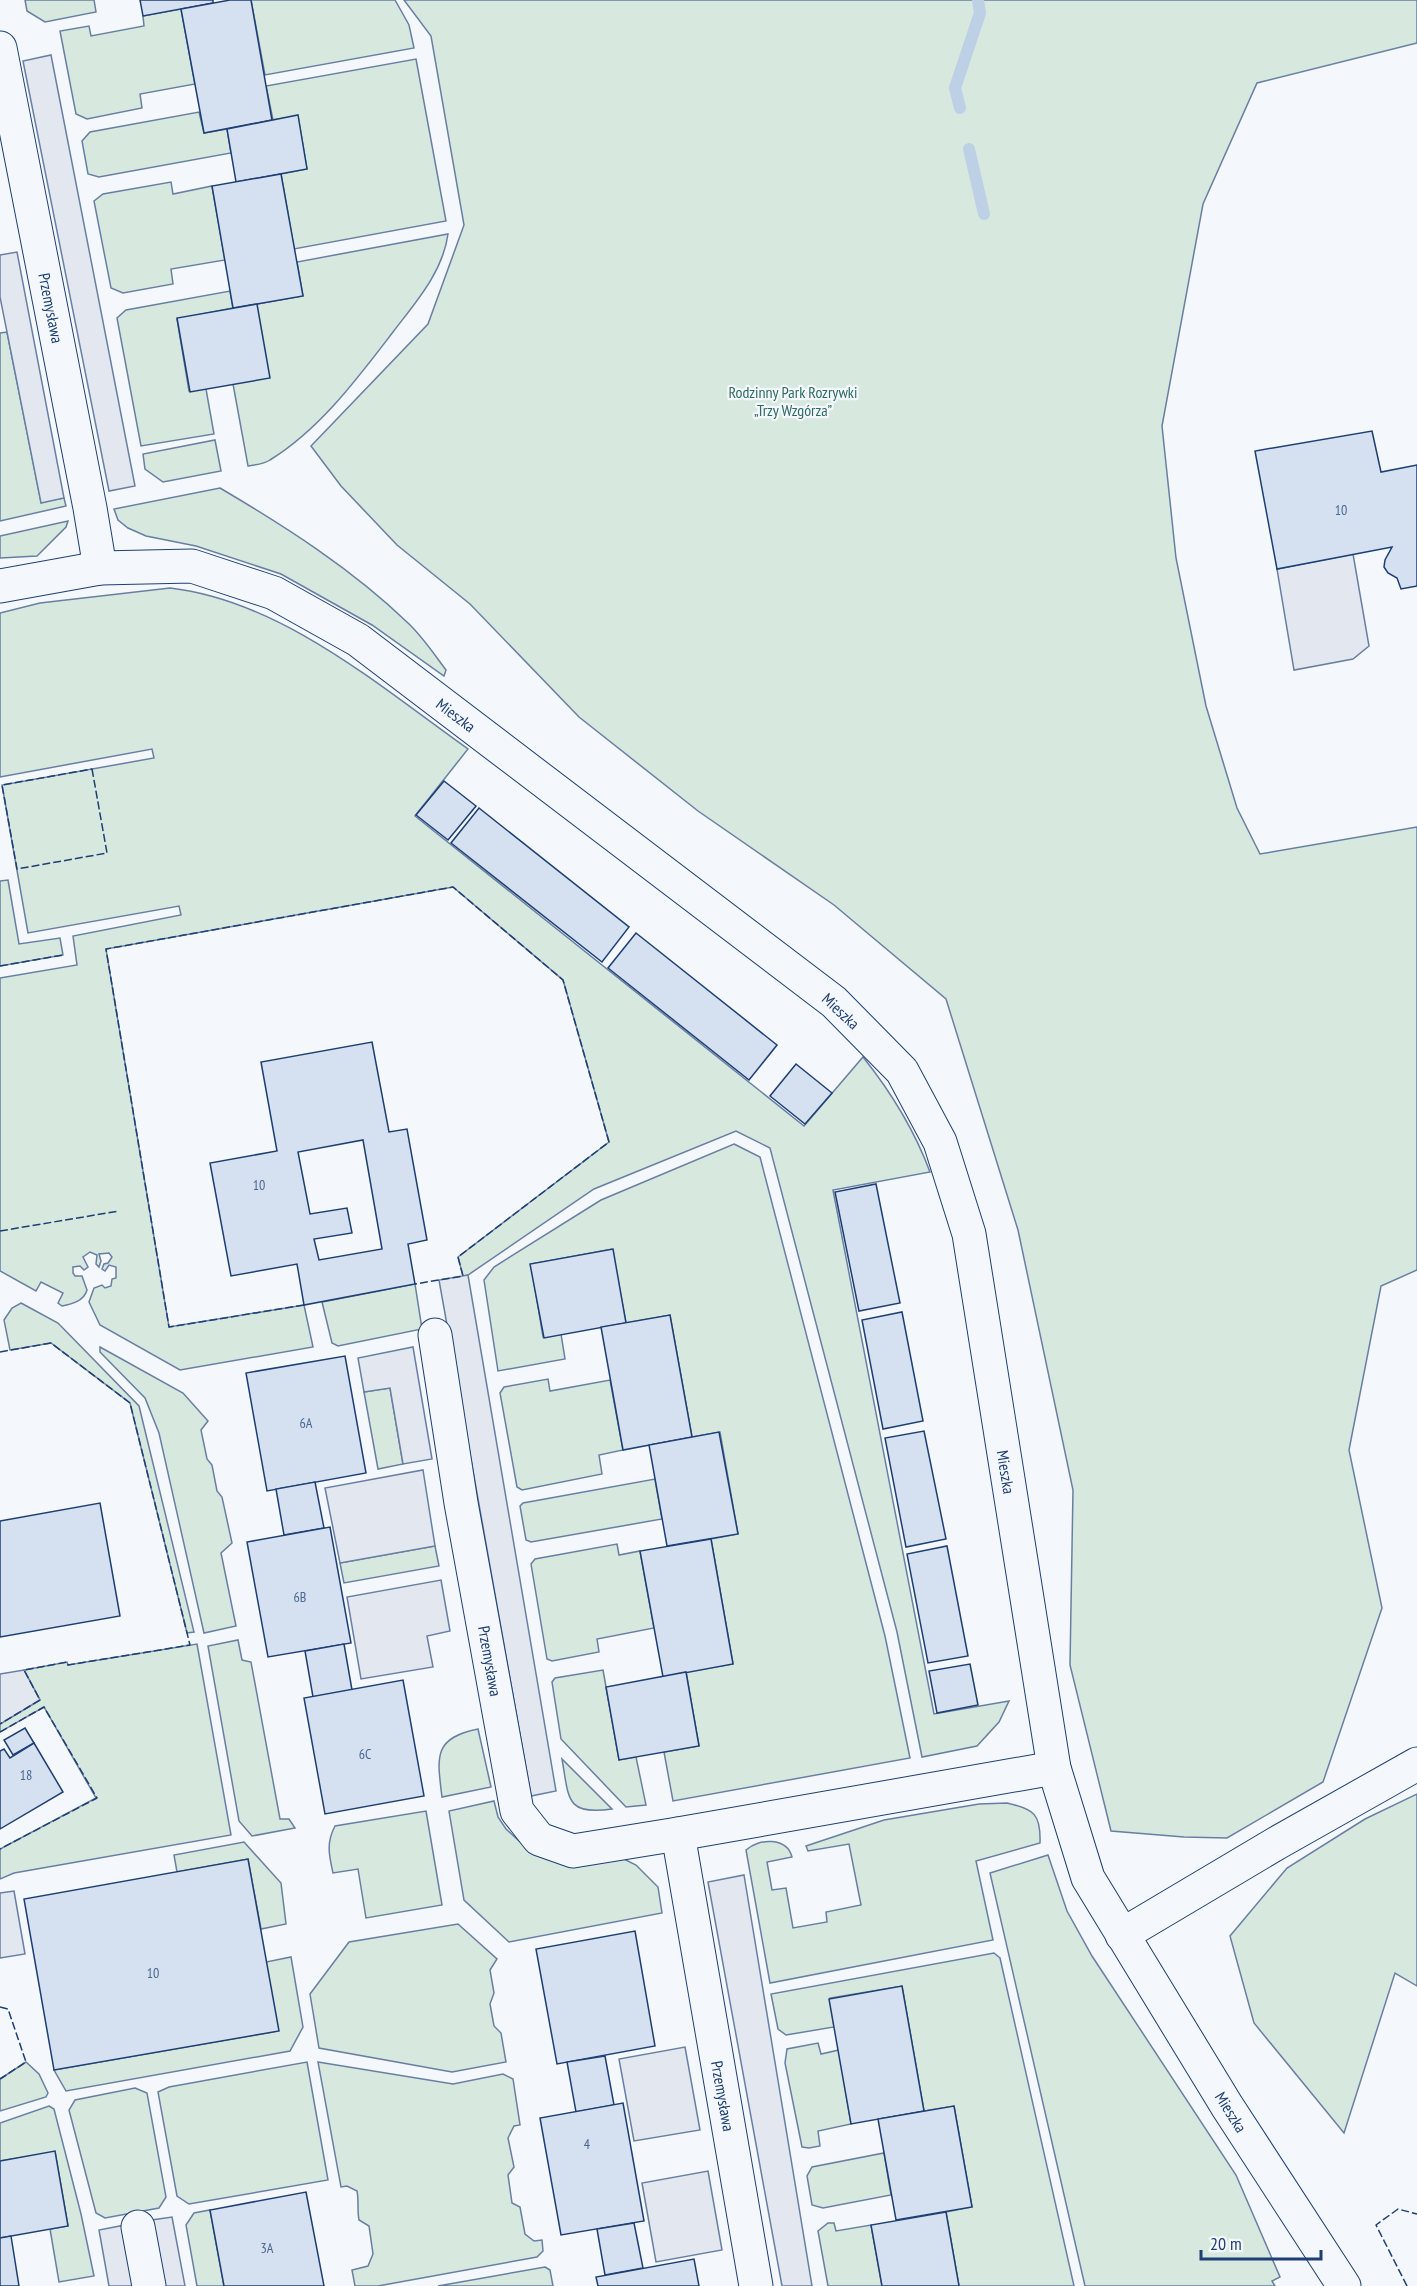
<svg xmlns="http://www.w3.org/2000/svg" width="1417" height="2286" font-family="'PT Sans Narrow',sans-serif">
  <rect width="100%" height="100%" fill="#f4f7fb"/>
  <g fill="#d7e8df" stroke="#687fa3" stroke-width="1.5">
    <polygon points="25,0 94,0 96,12 45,22 27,11"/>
    <polygon points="251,0 395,0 409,25 414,48 265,75"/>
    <polygon points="404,0 1417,0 1417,43 1257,83 1203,204 1162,426 1176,558 1206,706 1237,808 1260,854 1417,827 1417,1270 1381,1286 1349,1450 1382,1608 1323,1782 1227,1838 1184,1837 1111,1831 1070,1665 1073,1490 1018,1230 946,999 834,905 698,811 579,717 470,604 397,545 341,486 311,446 428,324 464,225 431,36"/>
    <polygon points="181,9 195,84 140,94 142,108 87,119 76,114 60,31 89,26 91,36 144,26 143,16"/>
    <polygon points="416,59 446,221 294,249 281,174 307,169 298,116 273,120 266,86"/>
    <polygon points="199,112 204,133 227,129 231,153 99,177 88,174 82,141 90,132"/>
    <polygon points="171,182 173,194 212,186 225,260 171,269 173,284 123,293 111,288 94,201 103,194"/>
    <path d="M448,234C443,272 415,303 393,332C357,379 320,429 270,460C264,464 255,465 248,466L233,384L257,304L303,296L297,262Z"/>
    <polygon points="230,291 233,308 177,319 189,391 206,389 214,434 141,446 117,318 126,310"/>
    <polygon points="7,332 41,502 64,498 66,506 0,521 0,333"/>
    <polygon points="215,440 221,471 163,482 145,469 143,454"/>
    <path d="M220,488C286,527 352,569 408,623C422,636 434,654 446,670L444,676L372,625L281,574L196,546L146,536L128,528L118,520L114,509Z"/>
    <polygon points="68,521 66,527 37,556 0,558 0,536"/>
    <path d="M170,588C282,601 379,686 468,749L415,816L804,1126L863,1057C891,1092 914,1129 930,1172L833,1190L934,1714L1009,1701L999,1722L977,1746L922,1757L897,1632L770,1148L736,1131L594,1189L468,1275L463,1276L458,1257L609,1142L563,980L453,887L106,949L169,1327L304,1305L313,1347L180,1370L100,1325L89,1302L94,1288L102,1285L105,1288L111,1286L112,1279L116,1278V1267L109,1265L105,1271L102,1269L104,1264L108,1263L112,1257L109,1253L99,1254L101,1261L99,1267L96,1264L97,1255L90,1252L83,1257L88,1267L84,1270L80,1266L73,1267V1273L75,1276H82L87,1290C84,1301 72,1304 62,1306L58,1303L63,1293L41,1282L36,1291L0,1271V978L77,965L73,936L181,915L179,906L28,933L2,785L154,758L152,749L0,777V613L40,603Z"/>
    <polygon points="8,880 19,944 60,938 63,955 0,966 0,881"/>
    <polygon points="734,1144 760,1157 885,1636 910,1758 673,1801 664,1752 699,1746 686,1672 733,1664 711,1539 738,1534 720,1432 692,1437 670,1315 626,1323 612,1249 531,1264 543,1337 561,1334 565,1359 498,1371 484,1280 494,1267 601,1200"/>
    <polygon points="415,1284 422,1329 338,1346 332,1343 322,1302"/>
    <polygon points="21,1303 58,1323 139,1406 194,1632 187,1633 130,1403 51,1343 10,1350 4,1320 12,1308"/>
    <polygon points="100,1347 183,1393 208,1421 201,1430 207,1459 212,1465 217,1491 222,1497 232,1543 221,1553 236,1626 204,1633 159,1433 145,1398 100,1352"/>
    <polygon points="548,1379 550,1391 610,1380 623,1450 599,1455 602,1474 522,1490 517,1487 500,1393 504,1387"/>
    <polygon points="390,1388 403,1464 378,1469 364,1392"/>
    <polygon points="655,1479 662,1519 531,1542 526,1540 520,1506 523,1503"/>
    <polygon points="617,1544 619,1555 640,1551 654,1628 597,1639 599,1652 552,1661 547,1659 531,1564 535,1559"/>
    <polygon points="435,1546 439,1566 344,1583 340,1563"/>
    <polygon points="238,1640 242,1660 251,1662 280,1819 289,1819 295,1828 252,1836 239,1821 208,1646"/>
    <polygon points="197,1644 231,1835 14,1873 0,1879 0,1849 96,1798 44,1707 0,1732 0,1724 40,1700 24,1670 67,1662 68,1665"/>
    <polygon points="603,1670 619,1760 636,1757 646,1805 626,1807 561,1739 552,1682 555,1678"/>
    <path d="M478,1729L491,1787L442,1797C437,1757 433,1738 478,1729Z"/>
    <path d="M562,1759L612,1809C565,1816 569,1798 562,1759Z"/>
    <polygon points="1417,1794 1417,1986 1395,1973 1344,2133 1254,2023 1230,1936 1287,1868 1365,1819"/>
    <polygon points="494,1801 498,1817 506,1829 519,1841 536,1852 620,1857 636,1865 658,1887 662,1913 509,1942 464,1900 449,1811"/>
    <path d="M1007,1803C1034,1809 1041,1814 1040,1843L976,1861L993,1940L770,1983L746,1850C759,1838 787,1837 792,1857L767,1862L772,1890L786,1888L793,1928L827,1922L826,1912L861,1905L849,1844L808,1851L806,1846L884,1820L979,1804Z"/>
    <path d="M426,1811L442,1905L366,1918L358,1869L333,1873C329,1855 326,1843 335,1826Z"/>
    <polygon points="244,1842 281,1883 286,1924 261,1929 248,1859 177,1872 174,1855"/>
    <polygon points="1048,1855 1067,1911 1092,1956 1236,2175 1280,2277 1272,2281 1275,2286 1085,2286 990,1873"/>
    <polygon points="458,1924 497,1959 490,1970 494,1993 490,2004 494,2026 501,2033 506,2062 452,2072 319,2048 310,1994 349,1942"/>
    <polygon points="994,1953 1000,1958 1074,2286 959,2286 946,2212 972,2207 954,2106 924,2111 902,1986 830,1998 834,2027 786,2035 778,2029 771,1994"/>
    <polygon points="291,1957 303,2027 290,2051 66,2091 54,2070 278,2031 266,1962"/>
    <polygon points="818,2043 821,2054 839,2050 851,2124 818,2131 820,2146 809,2148 802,2147 785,2063 787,2049"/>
    <polygon points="26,2062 39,2074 48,2093 46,2097 0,2111 0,2079"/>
    <polygon points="307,2062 328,2180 189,2204 177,2196 158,2092 169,2087"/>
    <path d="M318,2062L453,2084L503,2074L513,2079L520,2125L514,2126L508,2138L514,2167L508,2175L512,2203L520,2207L525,2234L534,2241L542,2240L543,2251L537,2257L378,2286H355L352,2270L368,2266L373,2254L369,2226L359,2220C357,2209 359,2201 357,2191L347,2186L341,2187Z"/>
    <polygon points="135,2088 147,2093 166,2197 159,2208 105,2218 96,2213 69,2110 75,2100"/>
    <polygon points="49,2106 54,2109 81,2214 94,2276 59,2282 50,2229 68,2226 55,2152 0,2161 0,2123"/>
    <polygon points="884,2153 891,2195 823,2208 812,2205 807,2176 812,2167"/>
    <polygon points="210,2210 224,2286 197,2286 186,2225 194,2213"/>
    <polygon points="828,2223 834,2223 836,2231 871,2225 882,2286 828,2286 818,2231"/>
    <polygon points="545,2267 550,2270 553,2286 438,2286"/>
  </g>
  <g fill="#e3e8f0" stroke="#687fa3" stroke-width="1.5">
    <polygon points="51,55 135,486 109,491 23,61"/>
    <polygon points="17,252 64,498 41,503 0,297 0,255"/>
    <polygon points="1353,554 1369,646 1353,659 1294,670 1277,569"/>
    <polygon points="468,1275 556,1791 531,1796 439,1280"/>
    <polygon points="413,1347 432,1459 403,1464 390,1388 364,1392 358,1358"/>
    <polygon points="423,1470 435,1546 340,1563 325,1488"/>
    <polygon points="441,1580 450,1631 427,1636 433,1667 361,1679 347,1597"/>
    <polygon points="24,1670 40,1700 0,1724 0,1674"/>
    <polygon points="744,1875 812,2286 782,2286 708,1882"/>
    <polygon points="14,1891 25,1954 0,1958 0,1893"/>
    <polygon points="685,2047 700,2130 634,2141 619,2059"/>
    <polygon points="708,2171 722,2250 656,2262 642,2183"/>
    <polygon points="172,2217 185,2286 157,2286 145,2221"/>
    <polygon points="125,2225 137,2286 109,2286 99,2230"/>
  </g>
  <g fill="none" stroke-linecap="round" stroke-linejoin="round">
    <g stroke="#bed0e5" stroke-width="12">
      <polyline points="960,108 955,88 980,13 978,0"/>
      <polyline points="969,149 984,214"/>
    </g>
  </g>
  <g fill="#d5e0f0" stroke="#1d3f73" stroke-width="1.5" fill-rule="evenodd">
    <polygon points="140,0 213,0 213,3 143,16"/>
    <polygon points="230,0 251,0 272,120 204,133 181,9"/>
    <polygon points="298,115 307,169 236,182 227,129"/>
    <polygon points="281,174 303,296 233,308 212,186"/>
    <polygon points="257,304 270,378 190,392 177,318"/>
    <polygon points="1372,431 1381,472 1417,465 1417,586 1401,589 1397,578 1388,573 1384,567 1385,560 1392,547 1277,569 1255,451"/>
    <polygon points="444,781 476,806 448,840 416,815"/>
    <polygon points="479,808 629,927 602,962 451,843"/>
    <polygon points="636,933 777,1045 749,1080 608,968"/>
    <path d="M372,1042L389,1132L407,1129L427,1240L408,1244L415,1284L304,1305L297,1264L231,1276L210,1163L277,1151L261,1062ZM363,1140L382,1249L319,1260L314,1239L352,1233L347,1208L310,1214L298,1152Z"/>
    <polygon points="796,1064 832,1093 805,1124 770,1096"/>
    <polygon points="876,1184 900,1303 859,1311 835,1192"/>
    <polygon points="613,1249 626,1323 544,1338 530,1264"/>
    <polygon points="902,1312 923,1421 883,1429 862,1320"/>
    <polygon points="670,1315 692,1437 623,1450 601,1327"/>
    <polygon points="345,1356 366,1473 267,1491 246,1373"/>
    <polygon points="924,1431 946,1539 906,1547 885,1438"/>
    <polygon points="719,1432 738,1534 667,1546 649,1445"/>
    <polygon points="315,1482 324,1528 284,1535 276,1489"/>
    <polygon points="100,1503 120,1616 0,1637 0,1521"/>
    <polygon points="330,1527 351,1643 268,1657 247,1542"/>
    <polygon points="711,1539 733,1664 663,1677 640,1551"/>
    <polygon points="947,1546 968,1656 928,1663 907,1554"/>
    <polygon points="344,1644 352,1690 313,1697 305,1651"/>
    <polygon points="970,1664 978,1705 937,1713 929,1671"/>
    <polygon points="686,1672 699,1746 619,1760 606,1687"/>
    <polygon points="403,1680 424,1796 325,1814 304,1698"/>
    <polygon points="25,1728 34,1743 13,1755 4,1740"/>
    <polygon points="34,1743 63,1792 0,1829 0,1751 4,1749 10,1758"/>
    <polygon points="248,1859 279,2031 54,2070 24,1899"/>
    <polygon points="635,1931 655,2046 557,2064 536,1949"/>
    <polygon points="902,1986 924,2111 851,2124 829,1999"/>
    <polygon points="605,2056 614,2105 576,2112 567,2062"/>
    <polygon points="623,2103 644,2221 561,2235 540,2118"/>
    <polygon points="954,2106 972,2207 896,2220 878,2119"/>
    <polygon points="55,2151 68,2226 0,2238 0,2161"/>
    <polygon points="306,2192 324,2286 224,2286 210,2210"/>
    <polygon points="946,2212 959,2286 882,2286 871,2225"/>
    <polygon points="634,2223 643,2268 605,2275 597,2229"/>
    <polygon points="11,2236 19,2286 0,2286 0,2238"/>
    <polygon points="694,2259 699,2286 598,2286 596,2277"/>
  </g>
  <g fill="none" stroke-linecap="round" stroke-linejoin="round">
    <g stroke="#1d3f73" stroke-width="35">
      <g id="minor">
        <polyline points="0,48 90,508 100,568"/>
        <polyline points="0,586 100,568 192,566 274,593 358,640 834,1002 902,1071 940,1142 969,1234 1054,1768 1088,1878 1227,2106 1344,2286"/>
        <polyline points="435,1335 461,1503 517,1811 539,1839 573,1851 678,1834"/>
        <polyline points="1122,1935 1277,1843 1417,1764"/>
        <polyline points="138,2227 149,2286"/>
        <polyline points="756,2286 678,1834 1054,1768"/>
      </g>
    </g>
    <use href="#minor" stroke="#f4f7fb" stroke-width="33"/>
    <g stroke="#1d3f73" stroke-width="1.5" stroke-dasharray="8 3" stroke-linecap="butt">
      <polygon points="92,769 107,853 17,869 2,785"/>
      <polyline points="0,966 63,955"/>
      <polyline points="0,1231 119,1211"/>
      <polyline points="304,1305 169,1327 106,949 453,887 563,980 609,1142 458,1257 463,1276 415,1284"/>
      <polyline points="0,1352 51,1343 130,1403 190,1645 68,1665 67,1662 24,1670 40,1700 0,1724"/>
      <polyline points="0,1732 44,1707 97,1798 0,1849"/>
      <polyline points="0,2007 8,2009 26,2062 0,2079"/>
      <polyline points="1407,2286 1376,2225 1398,2209 1417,2214"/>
    </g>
  </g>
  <g text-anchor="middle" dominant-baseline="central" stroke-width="4.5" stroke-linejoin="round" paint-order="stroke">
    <g font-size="14" fill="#4b6792">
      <text x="1341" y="510">10</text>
      <text x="259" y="1185">10</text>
      <text x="306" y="1423">6A</text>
      <text x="300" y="1597">6B</text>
      <text x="365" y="1754">6C</text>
      <text x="26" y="1775">18</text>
      <text x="153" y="1973">10</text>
      <text x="587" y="2144">4</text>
      <text x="267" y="2248">3A</text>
    </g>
    <g font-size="16" fill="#1d3f73" stroke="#f4f7fb">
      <text transform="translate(51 308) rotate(79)">Przemysława</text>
      <text transform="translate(456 715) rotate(37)">Mieszka</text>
      <text transform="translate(841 1011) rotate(43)">Mieszka</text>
      <text transform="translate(1006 1472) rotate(81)">Mieszka</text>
      <text transform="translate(490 1661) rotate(80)">Przemysława</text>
      <text transform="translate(723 2096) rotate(80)">Przemysława</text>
      <text transform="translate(1231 2112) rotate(58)">Mieszka</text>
    </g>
    <g font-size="16" fill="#2c6c60" stroke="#f4f7fb">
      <text x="793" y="392">Rodzinny Park Rozrywki<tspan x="793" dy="18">„Trzy Wzgórza”</tspan></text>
    </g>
  </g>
  <path d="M1201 2250v9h120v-9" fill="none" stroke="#1d3f73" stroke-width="3"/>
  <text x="1210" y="2250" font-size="18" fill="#1d3f73" stroke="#f4f7fb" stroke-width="4.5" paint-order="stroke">20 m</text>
</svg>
